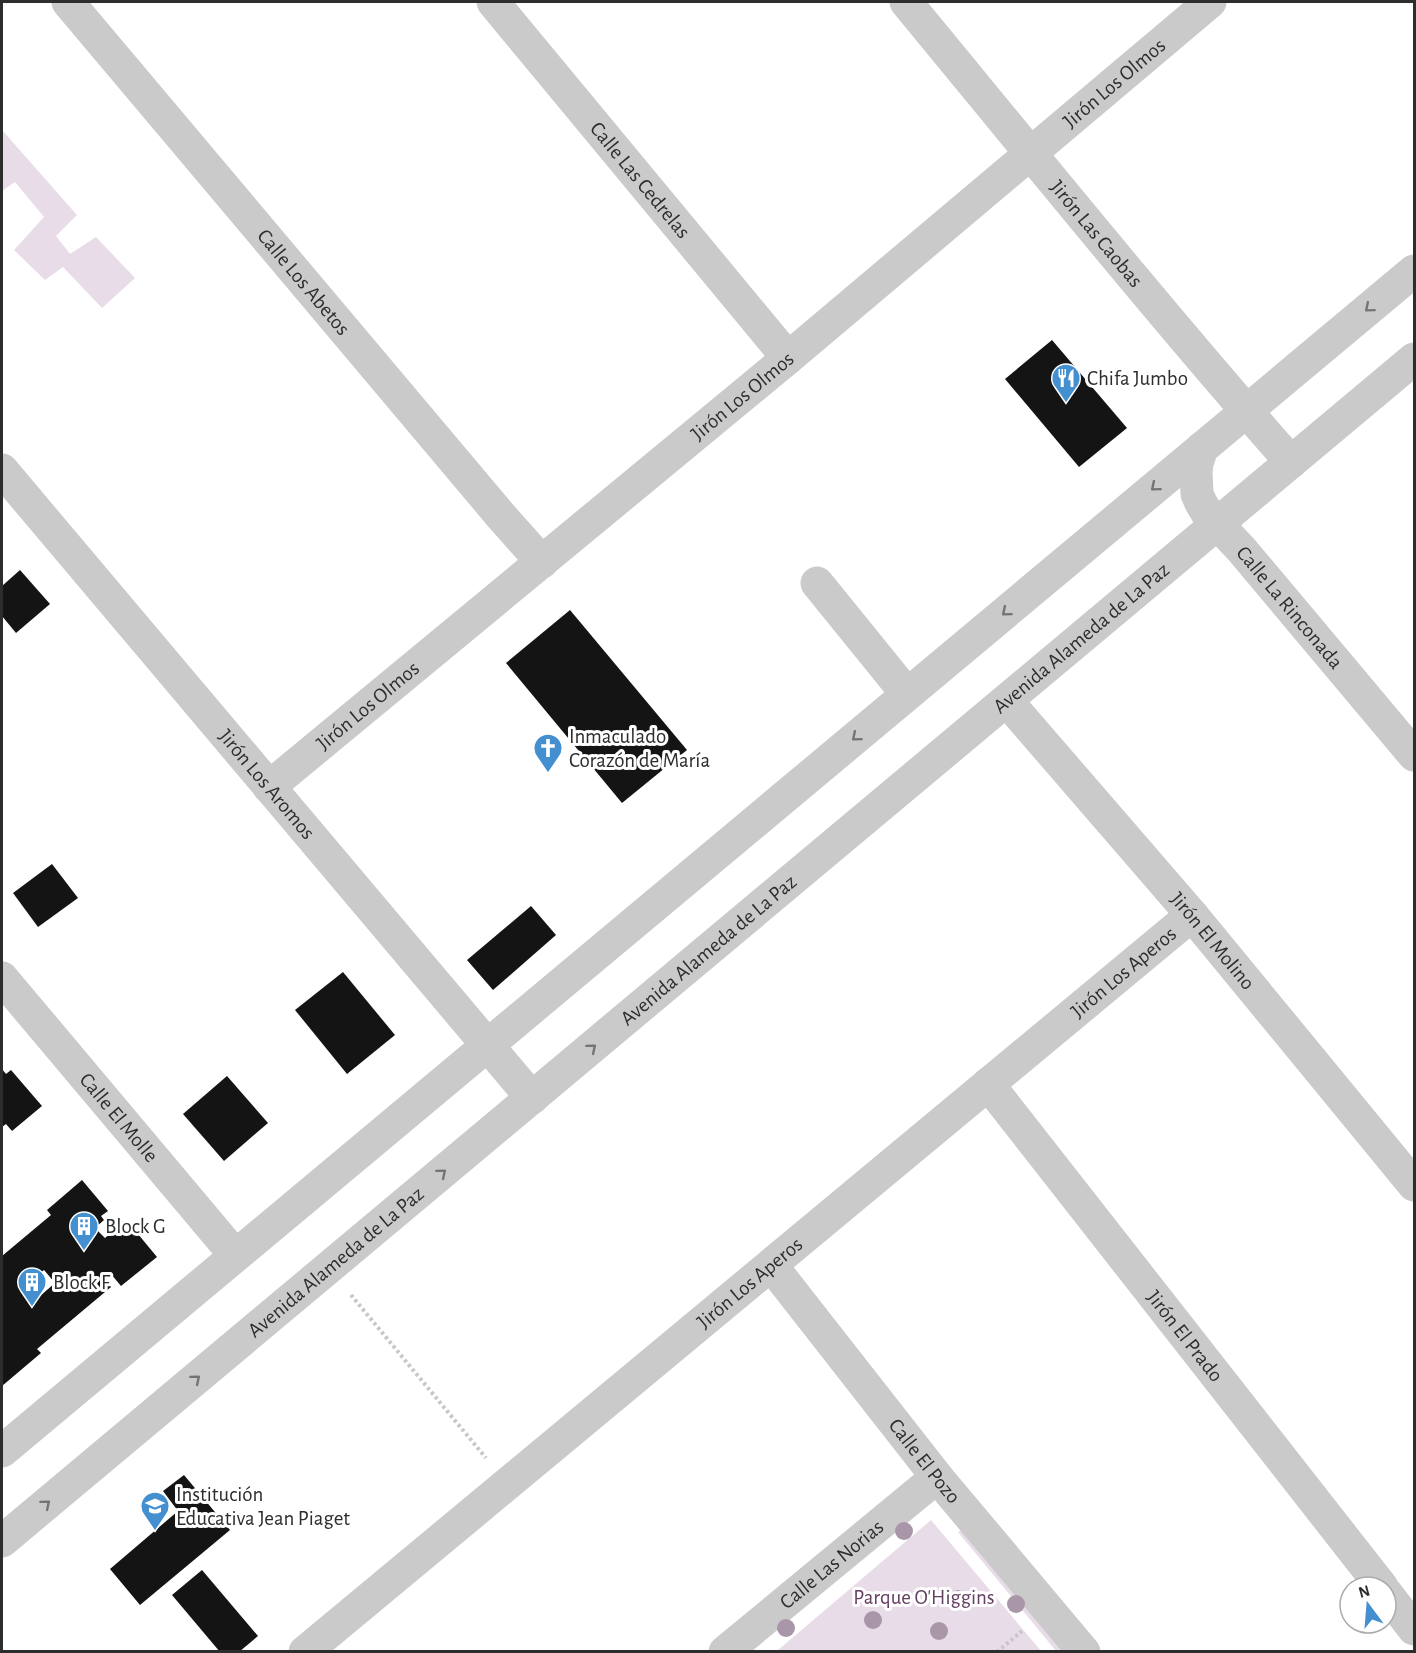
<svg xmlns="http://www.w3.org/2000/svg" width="1416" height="1653" font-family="'Alegreya Sans',sans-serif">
  <rect width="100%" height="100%" fill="#fff"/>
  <g fill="#e9dce9">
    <polygon points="2,130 77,215 56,236 70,254 96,237 135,278 102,308 63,267 45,280 14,250 44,217 15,182 2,191"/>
    <polygon points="931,1520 1041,1651 776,1651 778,1650"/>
    <polygon points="968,1526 1072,1651 1056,1651 958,1532"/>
  </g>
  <g fill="#141414" fill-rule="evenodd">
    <polygon points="1052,340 1127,428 1079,467 1005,379"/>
    <polygon points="20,570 50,604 16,633 2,616 2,586"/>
    <polygon points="570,610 687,750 622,803 506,663"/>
    <polygon points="52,864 78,898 38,927 13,893"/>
    <polygon points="531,906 556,935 493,990 467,960"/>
    <polygon points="343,972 395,1035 347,1074 295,1010"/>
    <polygon points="2,1069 6,1074 11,1070 42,1106 12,1131 6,1124 2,1127"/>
    <polygon points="227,1076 268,1123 224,1161 183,1114"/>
    <path d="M82,1180L108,1211L101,1216L104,1220L95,1228L105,1238L120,1225L126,1232L133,1228L157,1257L121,1286L111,1274L105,1280L111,1287L37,1349L41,1353L2,1386V1256L51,1215L47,1210ZM44,1270L55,1283L40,1296L29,1282Z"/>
    <polygon points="184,1475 230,1530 140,1605 110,1569 178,1511 163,1491"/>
    <polygon points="202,1570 258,1636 239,1652 220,1652 172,1595"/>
  </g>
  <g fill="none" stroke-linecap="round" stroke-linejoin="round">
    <g stroke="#c7c7c7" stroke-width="4" stroke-dasharray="3 3" stroke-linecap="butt">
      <polyline points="351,1295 486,1458"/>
      <polyline points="997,1652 1022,1631"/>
    </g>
    <g stroke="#cacaca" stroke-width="33">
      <path id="s1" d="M68,2L501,516L542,562"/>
      <path id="s2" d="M493,2L788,358"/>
      <path id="s3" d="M906,2C1033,156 1159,312 1291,462"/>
      <path id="s4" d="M1202,448L1197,463L1196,472L1197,494L1201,503L1207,513L1241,549L1414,755"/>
      <path id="s5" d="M2,470L532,1098"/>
      <polyline points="817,583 907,694"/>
      <path id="s6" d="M1007,701L1192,915L1414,1185"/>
      <path id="s7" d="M269,787L788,358L1210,2"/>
      <path id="s8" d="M2,978L235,1255"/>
      <path id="s9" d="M988,1084L1382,1587"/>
      <path id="s10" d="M771,1265L937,1477L1084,1652"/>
      <polyline points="2,1451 1414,271"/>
      <path id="s11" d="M2,1541L1414,359"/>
      <polyline points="1386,1593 1414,1629"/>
      <path id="s12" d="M305,1652L1192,915"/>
      <path id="s13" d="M725,1652L937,1477"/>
    </g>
  </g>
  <g fill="#a996a8">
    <circle cx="904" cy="1531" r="9"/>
    <circle cx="958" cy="1599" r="9"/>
    <circle cx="1016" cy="1604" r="9"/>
    <circle cx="873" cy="1620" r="9"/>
    <circle cx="786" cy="1628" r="9"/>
    <circle cx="939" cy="1631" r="9"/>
  </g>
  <defs><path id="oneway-chevron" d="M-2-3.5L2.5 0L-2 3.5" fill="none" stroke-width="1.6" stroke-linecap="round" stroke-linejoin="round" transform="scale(1.5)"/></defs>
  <g stroke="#747474">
    <use href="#oneway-chevron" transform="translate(1369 308) rotate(140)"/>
    <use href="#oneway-chevron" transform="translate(1155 487) rotate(140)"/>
    <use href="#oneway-chevron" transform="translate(1006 612) rotate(140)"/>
    <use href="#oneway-chevron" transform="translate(856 737) rotate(140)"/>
    <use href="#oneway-chevron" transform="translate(592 1048) rotate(-40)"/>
    <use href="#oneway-chevron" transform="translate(442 1173) rotate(-40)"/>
    <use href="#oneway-chevron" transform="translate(196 1379) rotate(-40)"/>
    <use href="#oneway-chevron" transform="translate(46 1504) rotate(-40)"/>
  </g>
  <defs>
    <g id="restaurant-pin" transform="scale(1.5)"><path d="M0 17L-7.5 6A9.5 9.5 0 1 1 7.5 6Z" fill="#438fd0" stroke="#fff"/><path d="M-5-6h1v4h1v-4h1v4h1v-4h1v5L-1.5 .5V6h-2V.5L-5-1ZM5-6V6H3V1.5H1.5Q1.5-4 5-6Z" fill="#fff"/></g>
    <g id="church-pin" transform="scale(1.5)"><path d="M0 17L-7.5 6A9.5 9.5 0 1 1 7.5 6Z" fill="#438fd0" stroke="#fff"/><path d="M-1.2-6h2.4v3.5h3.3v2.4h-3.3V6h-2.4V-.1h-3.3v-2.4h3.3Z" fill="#fff"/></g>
    <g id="building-pin" transform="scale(1.5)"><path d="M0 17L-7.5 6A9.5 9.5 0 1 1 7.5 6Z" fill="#438fd0" stroke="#fff"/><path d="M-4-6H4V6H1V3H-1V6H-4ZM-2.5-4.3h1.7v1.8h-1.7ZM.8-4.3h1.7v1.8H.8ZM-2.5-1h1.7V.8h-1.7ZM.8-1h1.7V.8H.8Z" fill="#fff"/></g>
    <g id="school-pin" transform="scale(1.5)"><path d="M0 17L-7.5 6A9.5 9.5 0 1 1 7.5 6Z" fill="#438fd0" stroke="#fff"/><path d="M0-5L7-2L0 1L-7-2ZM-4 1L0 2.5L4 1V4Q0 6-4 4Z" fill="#fff"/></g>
  </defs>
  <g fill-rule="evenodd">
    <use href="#restaurant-pin" x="1066" y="378"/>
    <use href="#church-pin" x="548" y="748"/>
    <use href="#building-pin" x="84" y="1226"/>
    <use href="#building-pin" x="32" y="1282"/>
    <use href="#school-pin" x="155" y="1506"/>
  </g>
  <g text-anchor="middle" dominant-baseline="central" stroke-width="6" stroke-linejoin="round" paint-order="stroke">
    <g font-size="21" fill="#2d2d2d" stroke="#fff">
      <text stroke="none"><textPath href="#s7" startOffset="1100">Jirón Los Olmos</textPath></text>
      <text stroke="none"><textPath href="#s2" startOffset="231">Calle Las Cedrelas</textPath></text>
      <text stroke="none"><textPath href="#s3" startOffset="300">Jirón Las Caobas</textPath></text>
      <text stroke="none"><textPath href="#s1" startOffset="366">Calle Los Abetos</textPath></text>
      <text stroke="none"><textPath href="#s7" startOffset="614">Jirón Los Olmos</textPath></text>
      <text stroke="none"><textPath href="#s4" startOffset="194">Calle La Rinconada</textPath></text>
      <text stroke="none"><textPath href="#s11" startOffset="1407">Avenida Alameda de La Paz</textPath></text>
      <text stroke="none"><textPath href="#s7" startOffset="128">Jirón Los Olmos</textPath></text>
      <text stroke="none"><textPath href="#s5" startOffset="411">Jirón Los Aromos</textPath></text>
      <text stroke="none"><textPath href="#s6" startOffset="316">Jirón El Molino</textPath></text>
      <text stroke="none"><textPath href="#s11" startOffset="921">Avenida Alameda de La Paz</textPath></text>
      <text stroke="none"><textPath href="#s12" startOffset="1064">Jirón Los Aperos</textPath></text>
      <text stroke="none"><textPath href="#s8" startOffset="182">Calle El Molle</textPath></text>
      <text stroke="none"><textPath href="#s11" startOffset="435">Avenida Alameda de La Paz</textPath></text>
      <text stroke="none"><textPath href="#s12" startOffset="578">Jirón Los Aperos</textPath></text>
      <text stroke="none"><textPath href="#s9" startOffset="320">Jirón El Prado</textPath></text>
      <text stroke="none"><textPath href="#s10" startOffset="249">Calle El Pozo</textPath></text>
      <text stroke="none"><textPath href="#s13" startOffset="138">Calle Las Norias</textPath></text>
    </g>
    <g font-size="21" fill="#2d2d2d" stroke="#fff" text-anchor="start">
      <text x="1087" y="378">Chifa Jumbo</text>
      <text x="569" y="736">Inmaculado<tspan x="569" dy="24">Corazón de María</tspan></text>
      <text x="105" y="1226">Block G</text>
      <text x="53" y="1282">Block F</text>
      <text x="176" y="1494">Institución<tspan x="176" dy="24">Educativa Jean Piaget</tspan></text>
    </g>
    <g font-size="21" fill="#634061" stroke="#fff">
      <text x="924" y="1597">Parque O'Higgins</text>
    </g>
  </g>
  <rect width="1416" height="1653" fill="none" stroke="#2d2d2d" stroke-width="6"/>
  <g transform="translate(1368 1605) rotate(344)"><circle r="28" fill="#ffffff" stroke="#ababab" stroke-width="1.5"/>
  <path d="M0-4.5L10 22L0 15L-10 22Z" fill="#438fd0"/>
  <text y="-9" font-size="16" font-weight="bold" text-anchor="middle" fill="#2d2d2d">N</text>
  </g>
</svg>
